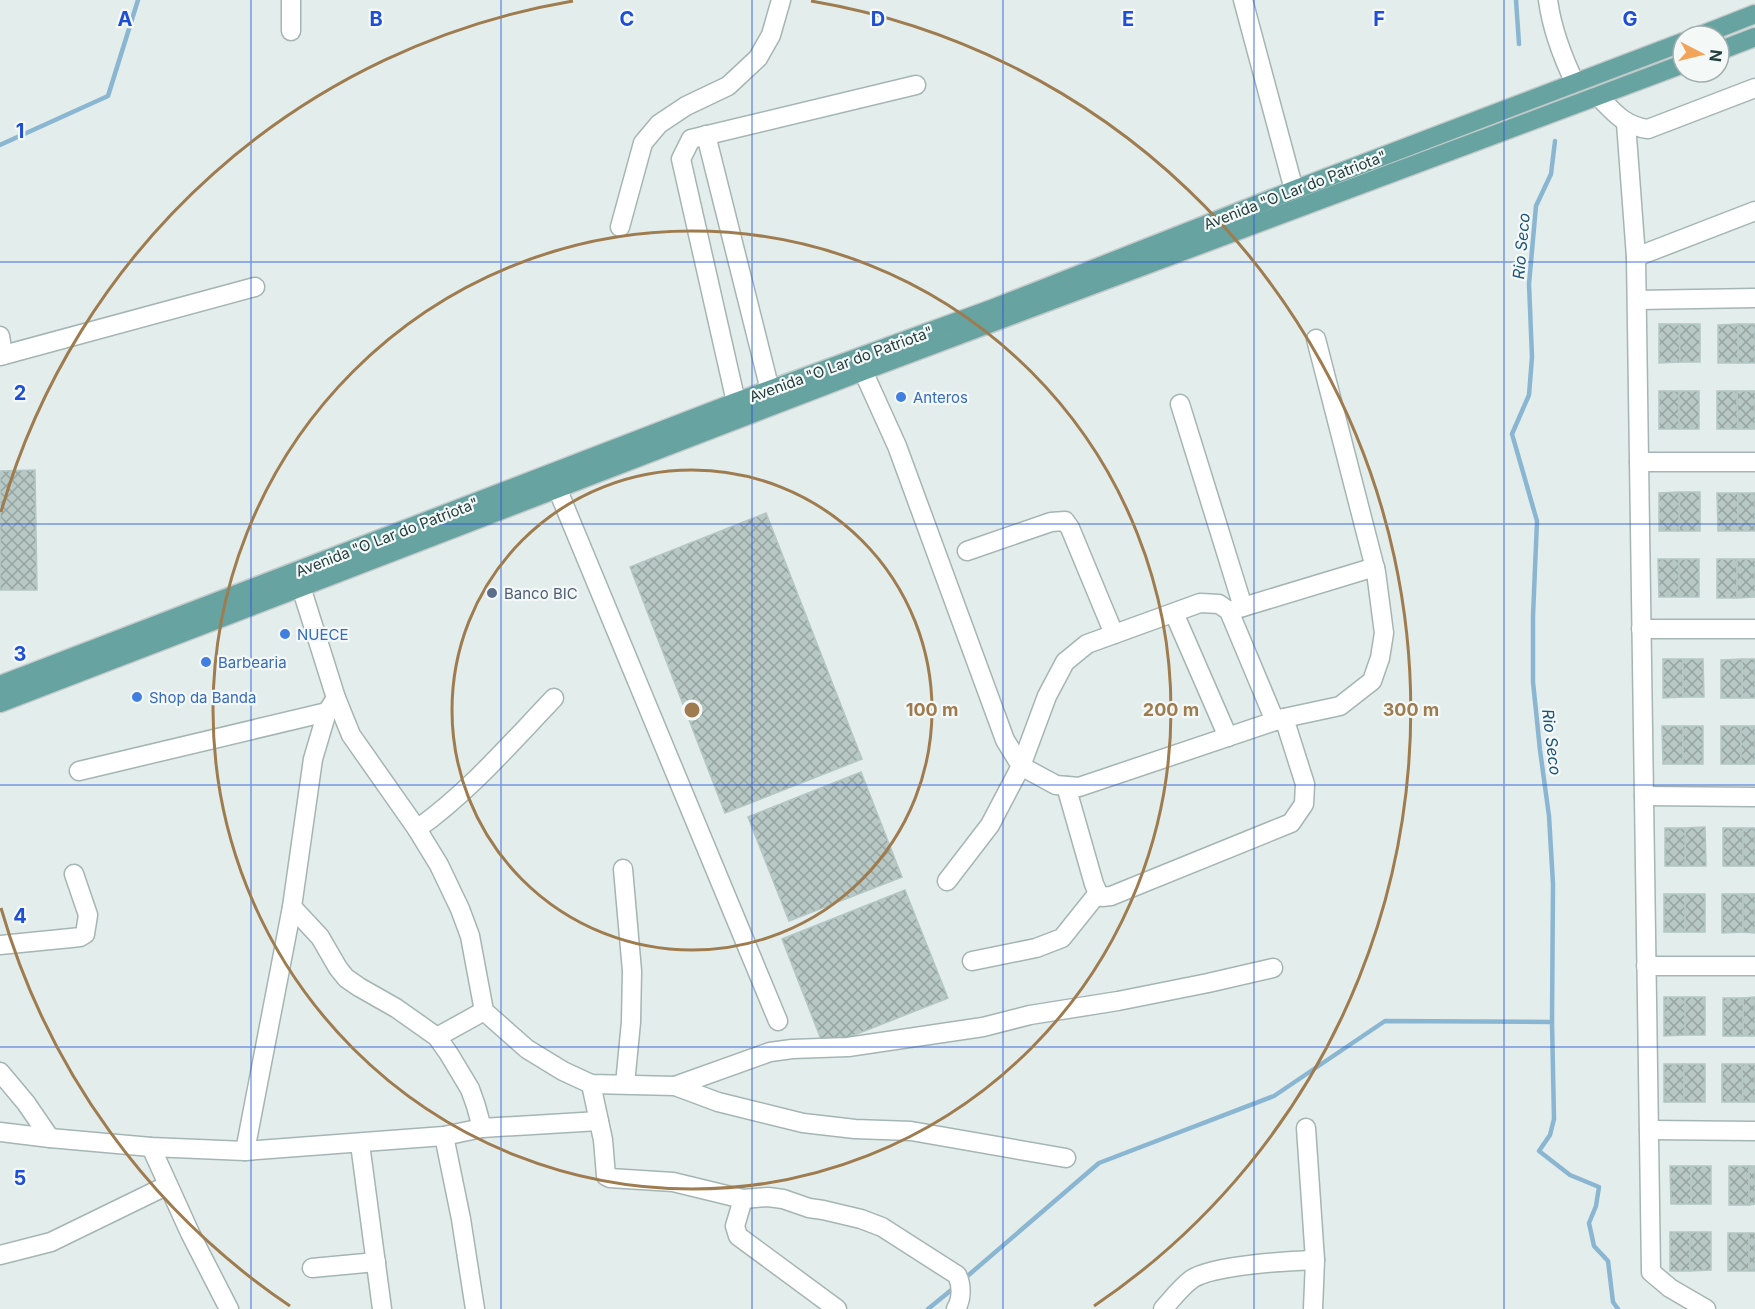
<svg xmlns="http://www.w3.org/2000/svg" width="1755" height="1309" font-family="Inter,sans-serif">
  <defs>
    <pattern id="building-cross-hatch" width="8" height="8" patternUnits="userSpaceOnUse" patternTransform="scale(1.5)"><rect width="8" height="8" fill="#b8c8c5"/><path d="M0 0l8 8M0 8l8-8" fill="none" stroke="#95a4a1"/></pattern>
  </defs>
  <rect width="100%" height="100%" fill="#e3edeb"/>
  <g fill="none" stroke-linecap="round" stroke-linejoin="round">
    <g stroke="#8bb6d2" stroke-width="4.5">
      <polyline points="1516,0 1519,44"/>
      <polyline points="1555,141 1551,174 1536,206 1529,284 1532,357 1529,395 1512,434 1537,521 1533,616 1533,682 1540,750 1549,816 1553,884 1552,1022 1554,1119 1550,1135 1539,1151 1570,1175 1599,1187 1596,1206 1589,1223 1594,1246 1608,1261 1613,1302 1618,1309"/>
      <polyline points="0,145 108,96 138,0"/>
      <polyline points="964,1279 1099,1163 1274,1096 1385,1021 1552,1022"/>
      <polyline points="928,1309 955,1287"/>
    </g>
  </g>
  <g fill="url(#building-cross-hatch)" stroke="#b5c7c4" stroke-width="1.5">
    <polygon points="1659,324 1679,324 1680,362 1659,363"/>
    <polygon points="1679,324 1700,324 1700,362 1680,362"/>
    <rect x="1738" y="324" width="17" height="39"/>
    <polygon points="1738,324 1738,363 1718,363 1718,325"/>
    <rect x="1659" y="391" width="20" height="38"/>
    <rect x="1679" y="391" width="20" height="38"/>
    <polygon points="1717,391 1737,391 1738,429 1717,429"/>
    <polygon points="1737,391 1755,391 1755,429 1738,429"/>
    <polygon points="35,470 37,590 0,590 0,471"/>
    <rect x="1679" y="492" width="21" height="39"/>
    <polygon points="1679,492 1679,531 1659,531 1659,493"/>
    <polygon points="1717,493 1738,493 1738,531 1718,531"/>
    <rect x="1738" y="493" width="17" height="38"/>
    <polygon points="766,513 862,759 725,813 630,567"/>
    <polygon points="1658,559 1679,559 1679,597 1659,597"/>
    <rect x="1679" y="559" width="20" height="38"/>
    <rect x="1717" y="559" width="20" height="39"/>
    <polygon points="1737,559 1755,559 1755,597 1737,598"/>
    <polygon points="1663,659 1683,659 1683,697 1663,698"/>
    <polygon points="1683,659 1703,659 1704,697 1683,697"/>
    <rect x="1742" y="659" width="13" height="39"/>
    <polygon points="1742,659 1742,698 1721,698 1721,660"/>
    <polygon points="1662,726 1683,726 1683,764 1663,764"/>
    <rect x="1683" y="726" width="20" height="38"/>
    <rect x="1721" y="726" width="20" height="38"/>
    <rect x="1741" y="726" width="14" height="38"/>
    <polygon points="861,772 902,877 789,921 748,817"/>
    <polygon points="1705,827 1706,866 1685,866 1685,828"/>
    <rect x="1665" y="828" width="20" height="38"/>
    <rect x="1723" y="828" width="20" height="38"/>
    <rect x="1743" y="828" width="12" height="38"/>
    <polygon points="905,890 948,998 824,1047 782,939"/>
    <rect x="1664" y="894" width="21" height="38"/>
    <rect x="1685" y="894" width="20" height="38"/>
    <polygon points="1722,894 1743,894 1743,932 1722,933"/>
    <polygon points="1743,894 1755,894 1755,933 1743,932"/>
    <polygon points="1664,997 1685,997 1685,1035 1664,1036"/>
    <rect x="1685" y="997" width="20" height="38"/>
    <polygon points="1755,997 1755,1036 1743,1036 1743,998"/>
    <rect x="1723" y="998" width="20" height="38"/>
    <rect x="1664" y="1064" width="20" height="38"/>
    <rect x="1684" y="1064" width="21" height="38"/>
    <polygon points="1722,1064 1742,1064 1743,1102 1722,1102"/>
    <polygon points="1742,1064 1755,1064 1755,1102 1743,1102"/>
    <polygon points="1670,1166 1691,1166 1691,1204 1671,1204"/>
    <rect x="1691" y="1166" width="20" height="38"/>
    <rect x="1729" y="1166" width="20" height="39"/>
    <polygon points="1749,1166 1755,1166 1755,1204 1749,1205"/>
    <rect x="1670" y="1232" width="20" height="39"/>
    <polygon points="1690,1232 1711,1232 1711,1270 1690,1271"/>
    <rect x="1728" y="1233" width="21" height="38"/>
    <rect x="1749" y="1233" width="6" height="38"/>
  </g>
  <g fill="none" stroke-linecap="round" stroke-linejoin="round">
    <g stroke="#a5b5b4" stroke-width="21">
      <g id="minor">
        <polyline points="1243,0 1294,190"/>
        <path d="M1548,0C1552,30 1562,56 1575,83"/>
        <polyline points="291,31 291,0"/>
        <path d="M1598,96C1614,112 1624,126 1648,129L1755,88"/>
        <polyline points="1626,123 1636,257 1651,1272 1670,1288 1706,1309"/>
        <polyline points="706,135 770,390"/>
        <polyline points="620,227 643,143 659,124 686,106 728,86 758,58 771,35 781,0"/>
        <polyline points="1636,257 1755,211"/>
        <polyline points="1637,300 1755,298"/>
        <polyline points="0,336 3,355"/>
        <polyline points="0,356 255,287"/>
        <polyline points="863,371 897,446 1005,740 1021,766 1056,785 1079,787 1284,718 1340,706 1372,681 1380,658 1384,633 1376,572 1316,339"/>
        <polyline points="736,402 681,159 691,139 916,85"/>
        <polyline points="1180,404 1243,607"/>
        <polyline points="1639,462 1755,462"/>
        <polyline points="557,488 778,1021"/>
        <polyline points="967,551 1051,522 1065,521 1070,528 1114,634"/>
        <polyline points="301,587 336,698 351,735 417,829 439,865 460,909 470,936 484,1011 527,1049 563,1071 591,1084 675,1086 718,1102 803,1123 855,1129 911,1131 1066,1158"/>
        <polyline points="1233,610 1375,567"/>
        <polyline points="1174,613 1228,737"/>
        <polyline points="1641,629 1755,629"/>
        <polyline points="79,771 327,712"/>
        <polyline points="1066,786 1094,884 1098,893 1102,897 1111,896 1291,823 1304,804 1305,784 1284,718"/>
        <polyline points="1644,796 1755,797"/>
        <path d="M417,829C469,792 510,744 554,698"/>
        <polyline points="623,869 632,971 631,1022 625,1084"/>
        <polyline points="947,881 990,825 1021,766 1047,696 1065,662 1087,644 1200,603 1219,604 1229,611 1275,721"/>
        <polyline points="292,907 320,937 338,968 346,978 359,987 396,1008 437,1037 449,1054 470,1089 476,1106 482,1128"/>
        <polyline points="0,945 71,938 80,937 85,934 88,915 74,874"/>
        <polyline points="972,961 1036,948 1062,938 1098,893"/>
        <polyline points="1646,966 1755,966"/>
        <polyline points="437,1037 484,1011"/>
        <polyline points="0,1072 26,1103 50,1138"/>
        <path d="M591,1084L603,1140L606,1176L610,1178L673,1182L743,1199L768,1197L783,1199L809,1208L823,1210L861,1219L882,1227L957,1275C962,1285 962,1299 956,1309"/>
        <polyline points="675,1086 770,1052 792,1049 848,1047 983,1027 1030,1015 1118,1001 1208,983 1273,968"/>
        <polyline points="1306,1128 1315,1260 1313,1309"/>
        <polyline points="1649,1130 1755,1131"/>
        <polyline points="0,1132 50,1138 151,1147 245,1151 444,1136 482,1128 599,1121"/>
        <polyline points="444,1136 461,1219 475,1309"/>
        <polyline points="360,1144 382,1309"/>
        <polyline points="151,1147 190,1233 229,1309"/>
        <polyline points="245,1151 292,907 313,759 327,712 336,698"/>
        <polyline points="743,1199 735,1226 738,1236 837,1309"/>
        <polyline points="0,1255 51,1242 168,1185"/>
        <polyline points="312,1268 376,1262"/>
        <path d="M1163,1309C1172,1299 1181,1287 1192,1279C1214,1265 1288,1261 1315,1260"/>
      </g>
    </g>
    <g stroke="#c1c9c9" stroke-width="21">
      <g id="major">
        <polyline points="1699,36 1755,14"/>
        <polyline points="1719,51 1755,37"/>
        <polyline points="0,685 736,402 994,308 1294,190 1683,42"/>
        <polyline points="0,703 863,371 1683,64"/>
      </g>
    </g>
    <use href="#minor" stroke="#fff" stroke-width="18"/>
    <use href="#major" stroke="#67a3a1" stroke-width="18"/>
  </g>
  <path fill="none" stroke="#1d4ed8" stroke-width="1.5" stroke-opacity="0.55" d="M251,0V1309M501,0V1309M752,0V1309M1003,0V1309M1254,0V1309M1504,0V1309M0,262H1755M0,524H1755M0,785H1755M0,1047H1755"/>
  <g fill="none" stroke="#9f7c4f" stroke-width="3">
    <circle cx="692" cy="710" r="240"/>
    <circle cx="692" cy="710" r="479"/>
    <path d="M290 1306A719 719 0 0 1 1 908M1 512A719 719 0 0 1 573 1M811 1A719 719 0 0 1 1094 1306"/>
  </g>
  <g fill="#3f7fe0" stroke="#f4f9f8" stroke-width="2">
    <circle cx="901" cy="397" r="6"/>
    <circle cx="285" cy="634" r="6"/>
    <circle cx="206" cy="662" r="6"/>
    <circle cx="137" cy="697" r="6"/>
  </g>
  <circle fill="#5c6f8a" stroke="#f4f9f8" stroke-width="2" cx="492" cy="593" r="6"/>
  <g text-anchor="middle" dominant-baseline="central" stroke-width="4.5" stroke-linejoin="round" paint-order="stroke">
    <g font-size="15" fill="#223f3e" stroke="#f4f9f8">
      <text transform="translate(1295 190) rotate(-21)">Avenida "O Lar do Patriota"</text>
      <text transform="translate(841 364) rotate(-20)">Avenida "O Lar do Patriota"</text>
      <text transform="translate(387 537) rotate(-21)">Avenida "O Lar do Patriota"</text>
    </g>
    <g font-size="15" fill="#366cbe" stroke="#f4f9f8" text-anchor="start">
      <text x="913" y="397">Anteros</text>
      <text x="297" y="634">NUECE</text>
      <text x="218" y="662">Barbearia</text>
      <text x="149" y="697">Shop da Banda</text>
    </g>
    <g font-size="15" fill="#4e5e75" stroke="#f4f9f8" text-anchor="start">
      <text x="504" y="593">Banco BIC</text>
    </g>
    <g font-size="16" font-style="italic" fill="#1c557b" stroke="#f4f9f8">
      <text transform="translate(1521 246) rotate(-85)">Rio Seco</text>
      <text transform="translate(1552 742) rotate(83)">Rio Seco</text>
    </g>
  </g>
  <g font-size="20" text-anchor="middle" font-weight="bold" fill="#1d4ed8" stroke="#f4f9f8" stroke-width="4.5" stroke-linejoin="round" paint-order="stroke">
    <text x="125" y="26">A</text>
    <text x="376" y="26">B</text>
    <text x="627" y="26">C</text>
    <text x="878" y="26">D</text>
    <text x="1128" y="26">E</text>
    <text x="1379" y="26">F</text>
    <text x="1630" y="26">G</text>
    <text x="20" y="138">1</text>
    <text x="20" y="400">2</text>
    <text x="20" y="661">3</text>
    <text x="20" y="923">4</text>
    <text x="20" y="1185">5</text>
  </g>
  <circle cx="692" cy="710" r="9" fill="#9f7c4f" stroke="#f4f9f8" stroke-width="3"/>
  <g font-size="18" text-anchor="middle" font-weight="bold" fill="#9f7c4f" stroke="#f4f9f8" stroke-width="4.5" stroke-linejoin="round" paint-order="stroke">
    <text x="932" y="716">100 m</text>
    <text x="1171" y="716">200 m</text>
    <text x="1411" y="716">300 m</text>
  </g>
  <g transform="translate(1701 54) rotate(97)"><circle r="28" fill="#f4f9f8" stroke="#a0afae" stroke-width="1.5"/>
  <path d="M0-4.5L10 22L0 15L-10 22Z" fill="#f3a45b"/>
  <text y="-9" font-size="16" font-weight="bold" text-anchor="middle" fill="#223f3e">N</text>
  </g>
</svg>
